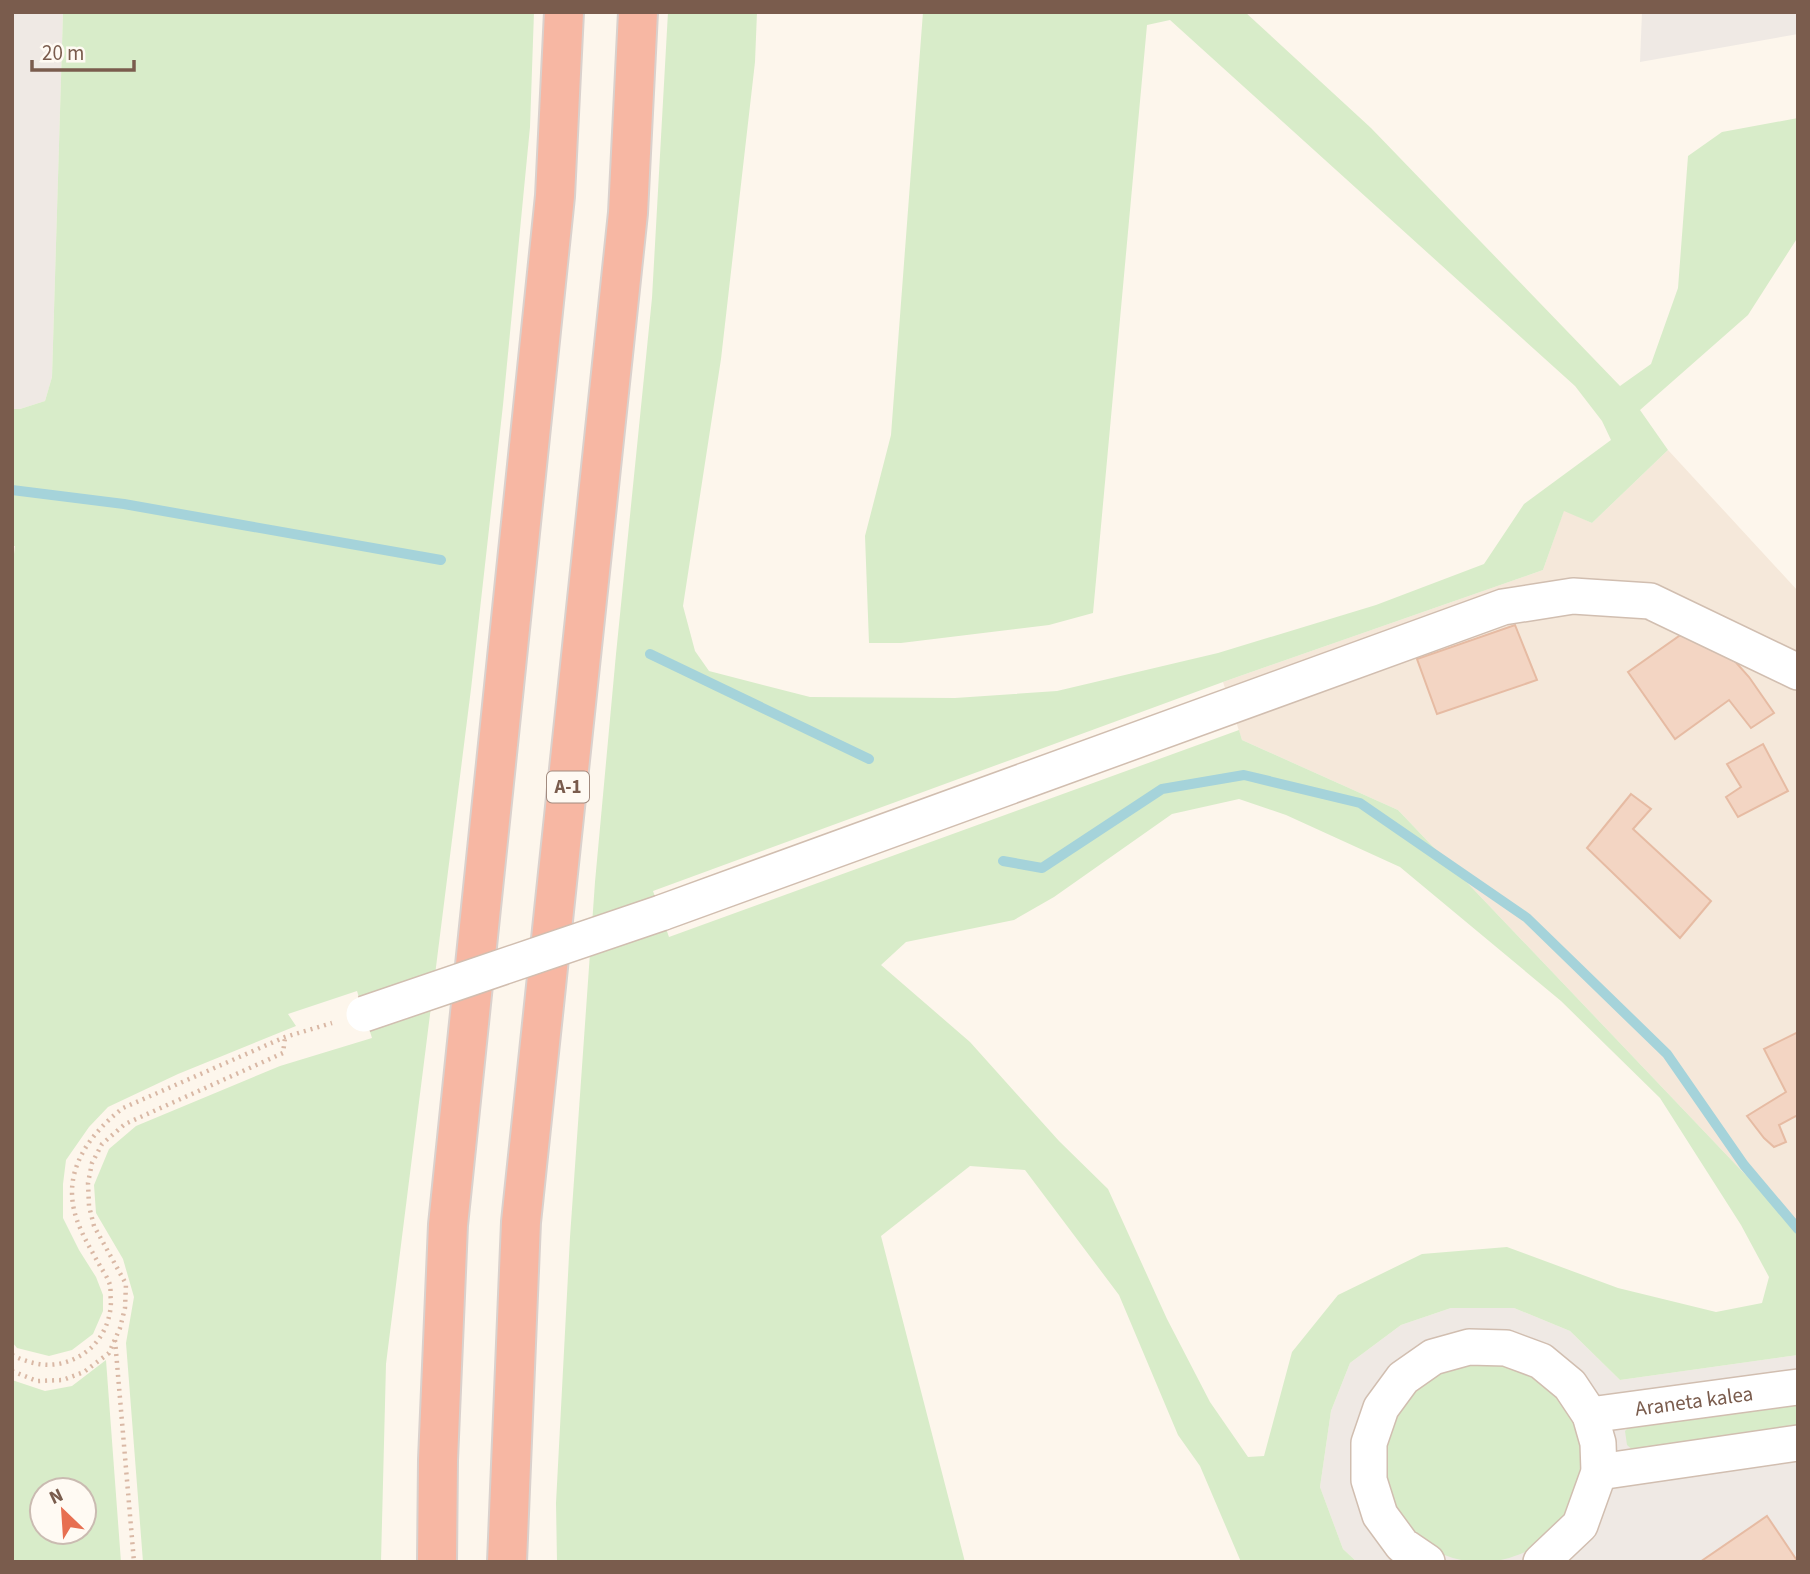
<svg xmlns="http://www.w3.org/2000/svg" width="1810" height="1574" font-family="'Source Sans 3',sans-serif">
  <rect width="100%" height="100%" fill="#fdf6ec"/>
  <polygon fill="#f5e8da" points="1668,450 1798,591 1798,1230 1398,810 1242,740 1223,682 1543,570 1564,510 1592,523"/>
  <g fill="#efe9e4">
    <polygon points="12,12 63,12 52,377 45,401 20,409 12,409"/>
    <polygon points="1642,12 1798,12 1798,34 1640,62"/>
    <polygon points="1451,1308 1514,1308 1570,1331 1620,1380 1798,1355 1798,1562 1357,1562 1343,1549 1320,1487 1331,1411 1350,1363 1401,1325"/>
  </g>
  <g fill="#d8ecc9" fill-rule="evenodd">
    <polygon points="63,12 534,12 530,127 503,405 471,689 386,1364 381,1562 143,1562 126,1343 134,1297 123,1259 96,1213 94,1185 109,1149 136,1126 280,1066 372,1038 357,991 288,1014 296,1026 178,1074 108,1107 89,1127 66,1160 63,1184 63,1218 79,1250 96,1277 103,1295 103,1311 93,1334 72,1350 49,1356 17,1348 12,1342 12,571 15,546 12,546 12,409 20,409 45,401 52,377"/>
    <path d="M668,12H757L755,62L721,359L683,606L695,651L709,671L810,697L955,698L1057,691L1218,653L1376,605L1484,564L1524,504L1611,440L1602,421L1575,386L1170,20L1147,25L1093,613L1049,625L901,643H869L865,536L891,435L923,12H1245L1371,128L1620,386L1651,364L1678,288L1688,156L1722,132L1798,118V237L1748,315L1640,410L1668,450L1592,523L1564,511L1543,570L1223,682L653,891L669,937L1239,730L1242,740L1398,810L1798,1230V1355L1620,1380L1570,1331L1514,1308H1451L1401,1325L1350,1363L1331,1411L1320,1487L1343,1549L1357,1562H1241L1200,1466L1178,1435L1119,1295L1025,1170L970,1166L881,1236L965,1562H557L556,1503L570,1237L595,882L616,654L652,298ZM1239,799L1286,815L1400,867L1561,1001L1660,1098L1741,1225L1769,1277L1762,1303L1716,1312L1618,1288L1507,1247L1422,1254L1338,1295L1292,1352L1264,1456L1248,1457L1210,1402L1167,1319L1108,1189L1059,1141L970,1042L881,965L906,942L1014,920L1054,897L1172,814Z"/>
    <circle cx="1481" cy="1461" r="101"/>
    <path d="M106,1360L121,1562H12V1380L45,1391L72,1386ZM42,1490H84V1532H42Z"/>
    <polygon points="1798,1400 1798,1431 1636,1453 1627,1445 1625,1431 1630,1426"/>
  </g>
  <g fill="none" stroke-linecap="round" stroke-linejoin="round">
    <g stroke="#a5d3da" stroke-width="10">
      <polyline points="12,490 124,504 441,560"/>
      <polyline points="650,654 869,759"/>
      <polyline points="1003,861 1042,868 1162,789 1244,775 1360,803 1527,918 1667,1054 1744,1165 1798,1229"/>
    </g>
  </g>
  <g fill="#f3d5c3" stroke="#e6bba3" stroke-width="2">
    <polygon points="1515,625 1537,680 1437,714 1417,659"/>
    <polygon points="1689,629 1724,649 1749,677 1774,713 1751,728 1729,700 1675,739 1628,672"/>
    <polygon points="1763,744 1788,791 1738,817 1726,797 1741,787 1727,764"/>
    <polygon points="1631,794 1651,809 1633,829 1711,901 1680,938 1587,848"/>
    <polygon points="1798,1032 1798,1115 1779,1125 1786,1142 1774,1147 1764,1138 1747,1116 1786,1092 1764,1049"/>
    <polygon points="1767,1516 1798,1562 1700,1562"/>
  </g>
  <g fill="none" stroke-linecap="round" stroke-linejoin="round">
    <g stroke="#d1beb0" stroke-width="38">
      <g id="street">
        <polyline points="661,913 1503,607 1573,596 1650,601 1798,672"/>
        <path id="s1" d="M1590,1415L1798,1387"/>
        <polyline points="1599,1472 1798,1443"/>
        <polyline points="1427,1562 1402,1545 1380,1515 1369,1480 1369,1443 1381,1408 1403,1378 1433,1357 1469,1347 1506,1348 1541,1361 1570,1385 1590,1415 1598,1443 1599,1472 1580,1525 1541,1562"/>
      </g>
    </g>
    <g stroke="#dad1cd" stroke-width="42">
      <g id="highway">
        <polyline points="437,1562 438,1460 448,1225 555,196 564,12"/>
        <polyline points="507,1562 521,1222 628,213 638,12"/>
      </g>
    </g>
    <g stroke="#d9b8a5" stroke-width="4.5" stroke-dasharray="2 5" stroke-linecap="butt">
      <polyline points="115,1340 134,1562"/>
      <path d="M12,1355C34,1366 56,1369 78,1357C99,1346 111,1324 111,1300C110,1295 111,1289 110,1285C108,1278 103,1271 100,1266C87,1242 72,1220 72,1192C72,1157 97,1128 123,1108L285,1037L332,1023"/>
      <polyline points="12,1371 37,1381 63,1380 84,1372 109,1353 120,1328 125,1308 126,1284 94,1226 89,1206 88,1183 92,1163 102,1144 125,1124 283,1053 285,1038"/>
    </g>
    <use href="#street" stroke="#fff" stroke-width="35"/>
    <use href="#highway" stroke="#f7b7a3" stroke-width="38"/>
    <g stroke="#d1beb0" stroke-width="38" stroke-linecap="butt">
      <polyline id="street-bridge" points="364,1014 661,913"/>
    </g>
    <use href="#street-bridge" stroke="#fff" stroke-width="35"/>
  </g>
  <g text-anchor="middle" dominant-baseline="central" stroke-width="6" stroke-linejoin="round" paint-order="stroke">
    <rect fill="#fffaf3" stroke="#a28b7f" stroke-width="2" x="547" y="771.5" width="42" height="31" rx="5"/>
    <g font-size="19" font-weight="bold" fill="#7a5c4d">
      <text x="568" y="787">A-1</text>
    </g>
    <g font-size="21" fill="#7a5c4d" stroke="#fffaf3">
      <text stroke="none"><textPath href="#s1" startOffset="105">Araneta kalea</textPath></text>
    </g>
  </g>
  <rect width="1810" height="1574" fill="none" stroke="#7a5c4d" stroke-width="28"/>
  <g transform="translate(63 1511) rotate(335)"><circle r="33" fill="#fffaf3" stroke="#cabbb1" stroke-width="2"/>
  <path d="M0-5L12 26L0 18L-12 26Z" fill="#e76f51"/>
  <text y="-10" font-size="19" font-weight="bold" text-anchor="middle" fill="#7a5c4d">N</text>
  </g>
  <path d="M32 60v10h102v-10" fill="none" stroke="#7a5c4d" stroke-width="3.5"/>
  <text x="42" y="60" font-size="21" fill="#7a5c4d" stroke="#fffaf3" stroke-width="5" paint-order="stroke">20 m</text>
</svg>
